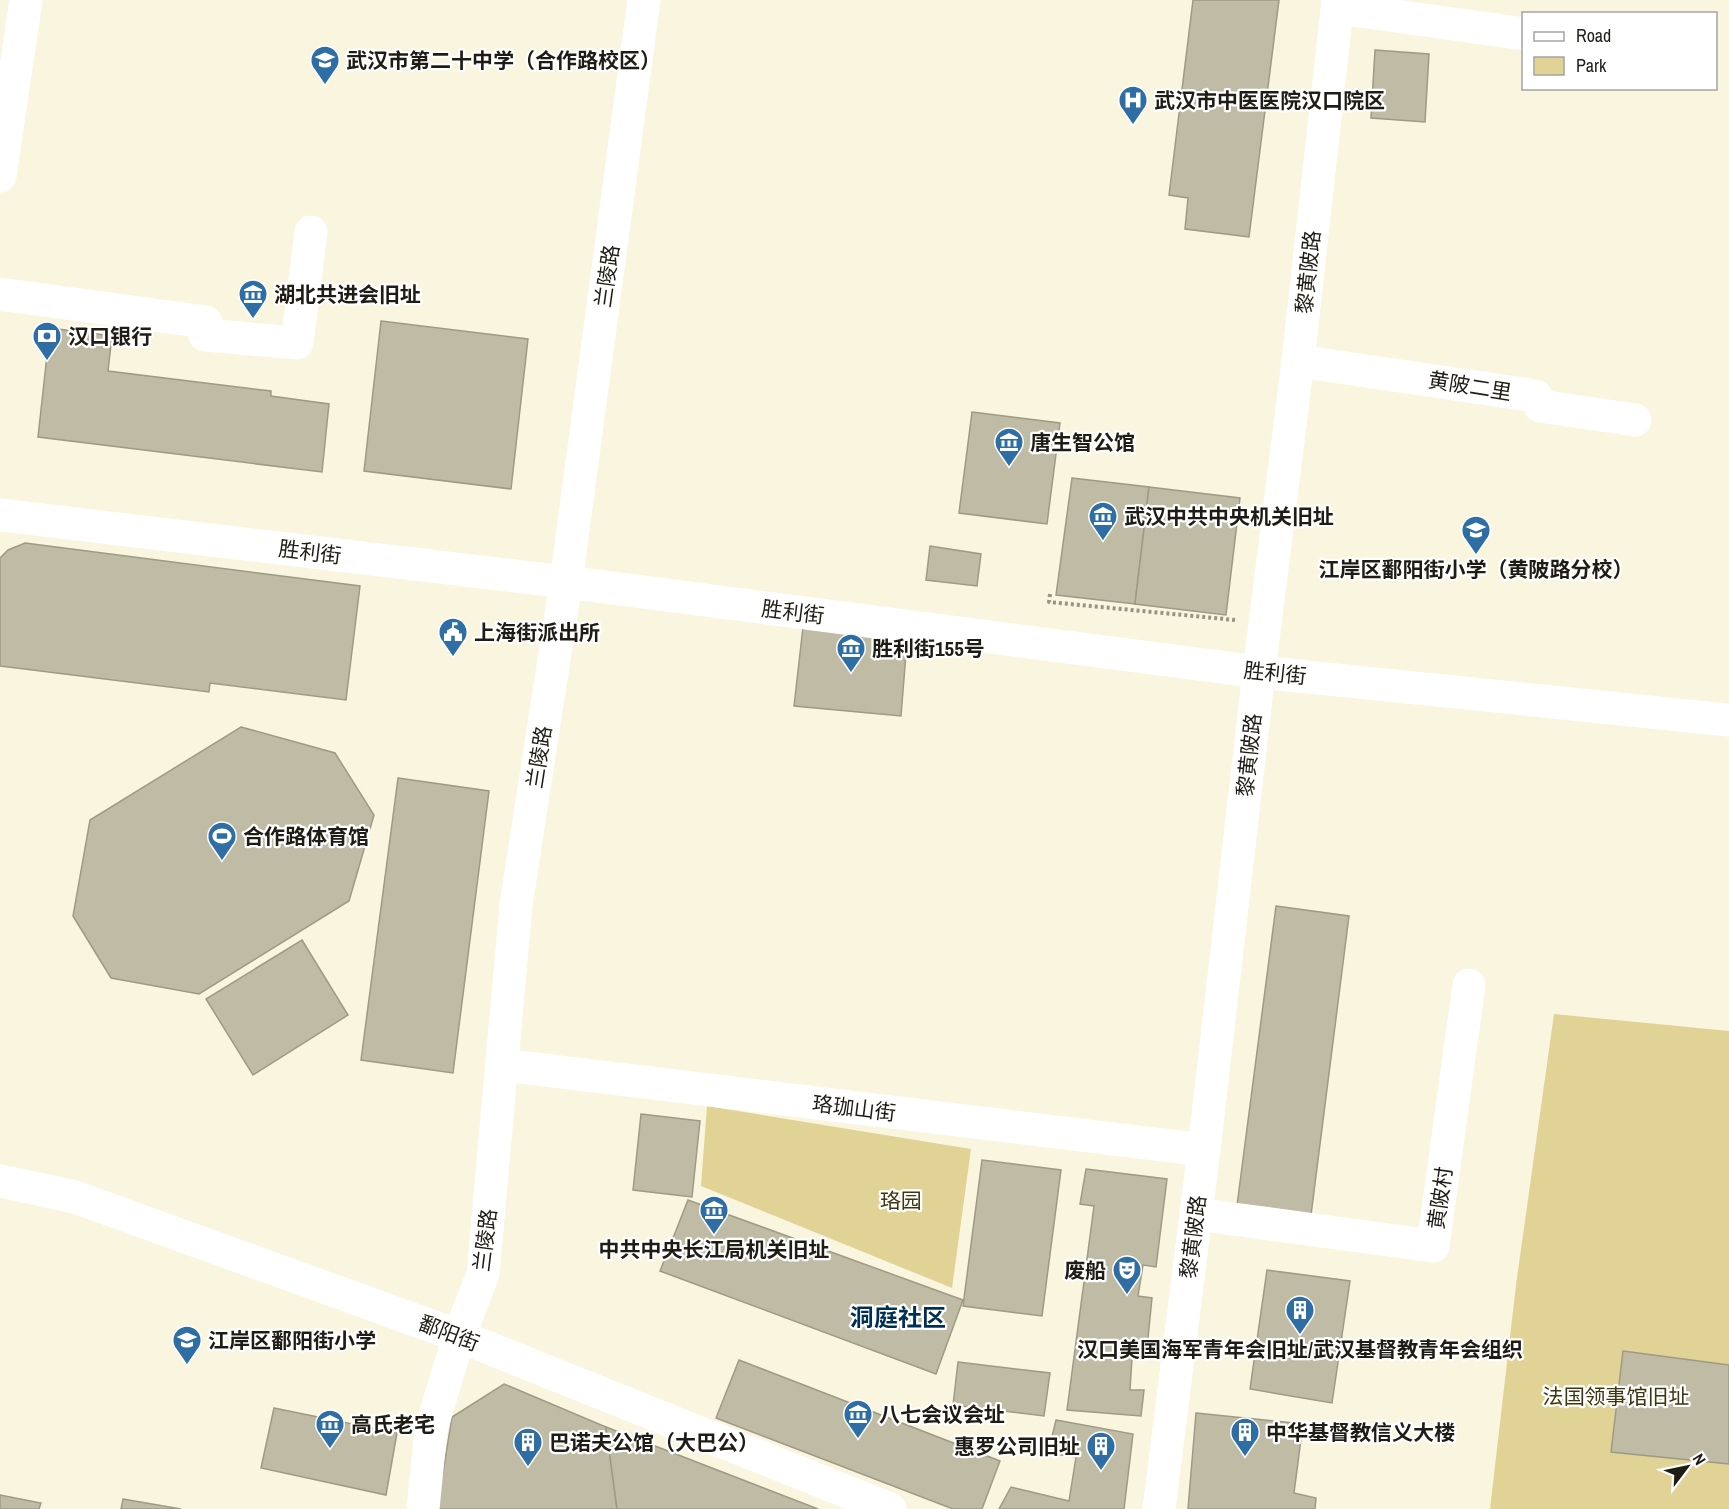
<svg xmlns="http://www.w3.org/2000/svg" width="1729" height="1509" font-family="'Archivo Narrow','Noto Sans SC',sans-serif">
  <rect width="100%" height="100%" fill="#faf5de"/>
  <g fill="#e0d395">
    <polygon points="1554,1014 1729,1031 1729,1509 1490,1509 1516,1285"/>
    <polygon points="707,1106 971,1149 952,1288 701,1186"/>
  </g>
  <g fill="#bfbba5" stroke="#9f9a85" stroke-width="1.5">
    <polygon points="1193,0 1279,0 1249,237 1185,229 1188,198 1169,195"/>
    <polygon points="1375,50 1429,54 1425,122 1371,118"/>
    <polygon points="381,321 528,339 511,489 364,471"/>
    <polygon points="50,328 112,336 108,371 271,391 271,396 329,404 322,472 38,437"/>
    <polygon points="972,412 1060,423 1047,524 959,513"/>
    <polygon points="1072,478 1149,487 1135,604 1056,595"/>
    <polygon points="1149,487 1240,498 1226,615 1135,604"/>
    <polygon points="25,543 360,586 346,700 210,683 209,692 0,666 0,558 8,550"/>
    <polygon points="930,546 981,554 977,586 926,580"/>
    <polygon points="803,627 907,641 901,716 794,706"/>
    <polygon points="241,727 335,753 374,815 349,901 199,994 111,978 73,916 90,820"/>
    <polygon points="398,778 489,791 453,1073 361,1060"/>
    <polygon points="1276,906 1349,916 1310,1223 1236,1213"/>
    <polygon points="302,940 348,1015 253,1075 206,999"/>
    <polygon points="641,1114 700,1121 692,1197 633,1190"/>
    <polygon points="982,1160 1061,1170 1042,1316 963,1306"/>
    <polygon points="1086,1169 1167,1179 1156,1267 1143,1265 1138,1296 1152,1298 1146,1358 1132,1358 1130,1390 1144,1390 1141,1416 1067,1410 1094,1206 1080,1204"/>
    <polygon points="688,1200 963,1300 936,1374 660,1271"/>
    <polygon points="1267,1270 1350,1281 1332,1403 1250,1389"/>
    <polygon points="1623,1351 1729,1365 1729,1464 1611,1452"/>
    <polygon points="739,1360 1000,1461 982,1509 953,1509 716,1418"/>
    <polygon points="958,1362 1050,1373 1044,1416 953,1405"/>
    <polygon points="504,1384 606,1427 617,1509 437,1509 452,1417"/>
    <polygon points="274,1408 397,1433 386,1495 261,1468"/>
    <polygon points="1196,1413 1303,1424 1294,1493 1316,1498 1315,1509 1188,1509"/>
    <polygon points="1056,1420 1133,1434 1124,1509 999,1509 1011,1487 1069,1501 1076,1457 1048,1453"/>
    <polygon points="606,1427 818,1509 617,1509"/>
    <polygon points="0,1495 41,1503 39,1509 0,1509"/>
    <polygon points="123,1499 181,1509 121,1509"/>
  </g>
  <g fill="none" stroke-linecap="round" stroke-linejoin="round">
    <polyline stroke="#979484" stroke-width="4" stroke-dasharray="3 3" stroke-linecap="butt" points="1050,594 1049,602 1235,620"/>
    <g stroke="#fff" stroke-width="33">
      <polyline points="1338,8 1524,34"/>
      <polyline points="0,176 26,0"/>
      <polyline points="0,294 206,322 205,335 297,343 311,232"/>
      <polyline points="1298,361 1536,396 1540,406 1635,420"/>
      <polyline points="0,515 566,582 1259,672 1729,720"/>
      <polyline points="503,1065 1204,1150"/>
      <polyline points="0,1181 75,1197 459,1336 890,1509"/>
      <polyline points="1196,1214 1433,1246 1469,985"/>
      <polyline points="423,1509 431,1429 459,1336 483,1274 516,905 566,582 644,0"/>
      <polyline points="1159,1509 1204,1150 1259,672 1298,361 1338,0"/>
    </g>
  </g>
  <defs>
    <g id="school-pin" transform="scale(1.5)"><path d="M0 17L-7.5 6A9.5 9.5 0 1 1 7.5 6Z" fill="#2f6ea5" stroke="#fff"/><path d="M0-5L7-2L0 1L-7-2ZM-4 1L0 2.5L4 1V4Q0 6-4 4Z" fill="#fff"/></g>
    <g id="hospital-pin" transform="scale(1.5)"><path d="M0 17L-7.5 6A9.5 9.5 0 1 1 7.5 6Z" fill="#2f6ea5" stroke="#fff"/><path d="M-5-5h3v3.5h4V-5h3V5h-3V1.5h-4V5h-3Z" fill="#fff"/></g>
    <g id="museum-pin" transform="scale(1.5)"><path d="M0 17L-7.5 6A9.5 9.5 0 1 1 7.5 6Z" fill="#2f6ea5" stroke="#fff"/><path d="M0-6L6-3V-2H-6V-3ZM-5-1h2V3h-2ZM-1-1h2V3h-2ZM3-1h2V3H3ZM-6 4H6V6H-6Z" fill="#fff"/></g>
    <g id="bank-pin" transform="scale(1.5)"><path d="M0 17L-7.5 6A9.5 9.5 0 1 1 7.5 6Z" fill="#2f6ea5" stroke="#fff"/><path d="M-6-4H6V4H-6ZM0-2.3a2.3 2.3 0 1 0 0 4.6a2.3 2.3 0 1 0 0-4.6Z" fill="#fff"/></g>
    <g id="civic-pin" transform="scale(1.5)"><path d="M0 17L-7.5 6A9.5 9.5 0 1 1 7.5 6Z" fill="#2f6ea5" stroke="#fff"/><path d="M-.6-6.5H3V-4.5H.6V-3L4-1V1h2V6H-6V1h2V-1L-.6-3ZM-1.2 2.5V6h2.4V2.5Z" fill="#fff"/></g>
    <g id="stadium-pin" transform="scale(1.5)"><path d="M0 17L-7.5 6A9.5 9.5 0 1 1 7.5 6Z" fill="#2f6ea5" stroke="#fff"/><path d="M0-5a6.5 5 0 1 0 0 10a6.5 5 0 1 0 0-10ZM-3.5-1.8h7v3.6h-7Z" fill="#fff"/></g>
    <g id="theatre-pin" transform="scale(1.5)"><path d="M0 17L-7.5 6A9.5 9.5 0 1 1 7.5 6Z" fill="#2f6ea5" stroke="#fff"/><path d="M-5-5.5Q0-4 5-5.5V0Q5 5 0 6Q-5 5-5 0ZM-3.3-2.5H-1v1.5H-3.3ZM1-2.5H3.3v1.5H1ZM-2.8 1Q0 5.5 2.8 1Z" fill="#fff"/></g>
    <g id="building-pin" transform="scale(1.5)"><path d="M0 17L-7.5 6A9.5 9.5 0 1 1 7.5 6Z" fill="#2f6ea5" stroke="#fff"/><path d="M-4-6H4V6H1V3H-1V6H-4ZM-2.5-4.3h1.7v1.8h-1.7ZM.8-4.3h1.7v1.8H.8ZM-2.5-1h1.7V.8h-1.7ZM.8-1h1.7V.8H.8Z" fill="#fff"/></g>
  </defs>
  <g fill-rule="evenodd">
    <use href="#school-pin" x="325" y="60"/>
    <use href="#hospital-pin" x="1133" y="100"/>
    <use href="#museum-pin" x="253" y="294"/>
    <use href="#bank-pin" x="47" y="336"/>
    <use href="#museum-pin" x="1009" y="442"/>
    <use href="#museum-pin" x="1103" y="516"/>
    <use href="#school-pin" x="1476" y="530"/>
    <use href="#civic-pin" x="453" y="632"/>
    <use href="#museum-pin" x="851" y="648"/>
    <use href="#stadium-pin" x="222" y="836"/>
    <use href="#museum-pin" x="714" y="1210"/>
    <use href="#theatre-pin" x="1127" y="1270"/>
    <use href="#building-pin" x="1300" y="1310"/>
    <use href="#school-pin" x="187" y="1340"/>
    <use href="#museum-pin" x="858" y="1414"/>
    <use href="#museum-pin" x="330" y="1424"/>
    <use href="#building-pin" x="1245" y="1432"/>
    <use href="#building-pin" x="528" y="1442"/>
    <use href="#building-pin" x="1101" y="1446"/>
  </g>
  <g text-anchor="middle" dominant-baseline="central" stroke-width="4.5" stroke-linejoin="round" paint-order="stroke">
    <g font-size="21" font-weight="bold" fill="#1e1c14" stroke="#fff" text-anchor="start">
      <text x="346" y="60">武汉市第二十中学（合作路校区）</text>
      <text x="1154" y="100">武汉市中医医院汉口院区</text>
      <text x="274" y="294">湖北共进会旧址</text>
      <text x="68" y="336">汉口银行</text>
      <text x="1030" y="442">唐生智公馆</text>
      <text x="1124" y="516">武汉中共中央机关旧址</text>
      <text x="1476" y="569" text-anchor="middle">江岸区鄱阳街小学（黄陂路分校）</text>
      <text x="474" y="632">上海街派出所</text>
      <text x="872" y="648">胜利街155号</text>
      <text x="243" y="836">合作路体育馆</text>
      <text x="714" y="1249" text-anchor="middle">中共中央长江局机关旧址</text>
      <text x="1106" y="1270" text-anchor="end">废船</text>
      <text x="208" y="1340">江岸区鄱阳街小学</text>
      <text x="1300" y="1349" text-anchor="middle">汉口美国海军青年会旧址/武汉基督教青年会组织</text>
      <text x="879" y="1414">八七会议会址</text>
      <text x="351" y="1424">高氏老宅</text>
      <text x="1266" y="1432">中华基督教信义大楼</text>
      <text x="549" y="1442">巴诺夫公馆（大巴公）</text>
      <text x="1080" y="1446" text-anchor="end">惠罗公司旧址</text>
    </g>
    <g font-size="21" fill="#1e1c14" stroke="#fff">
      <text transform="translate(1308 272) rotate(-84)">黎黄陂路</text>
      <text transform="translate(607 276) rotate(-82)">兰陵路</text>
      <text transform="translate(1470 386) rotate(9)">黄陂二里</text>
      <text transform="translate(310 552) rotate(7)">胜利街</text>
      <text transform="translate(793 612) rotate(7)">胜利街</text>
      <text transform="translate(1275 673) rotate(6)">胜利街</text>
      <text transform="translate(1249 755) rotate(-84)">黎黄陂路</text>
      <text transform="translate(539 757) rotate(-81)">兰陵路</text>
      <text transform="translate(854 1108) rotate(7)">珞珈山街</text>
      <text transform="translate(1440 1198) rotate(-82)">黄陂村</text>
      <text transform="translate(1193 1237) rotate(-83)">黎黄陂路</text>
      <text transform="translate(485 1240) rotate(-83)">兰陵路</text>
      <text transform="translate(449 1333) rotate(21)">鄱阳街</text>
    </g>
    <g font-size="21" fill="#3e3611" stroke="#fff">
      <text x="901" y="1200">珞园</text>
      <text x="1616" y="1396">法国领事馆旧址</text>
    </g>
    <g font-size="24" font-weight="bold" fill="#002f52" stroke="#fff">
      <text x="898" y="1317">洞庭社区</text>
    </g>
  </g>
  <rect x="1522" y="12" width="195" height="78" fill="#ffffff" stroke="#a5a4a1" stroke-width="1.5"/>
  <rect x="1534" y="32" width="30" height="9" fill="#ffffff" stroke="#a5a4a1" stroke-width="1.5"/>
  <text x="1576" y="42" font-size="18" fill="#1e1c14">Road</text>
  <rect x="1534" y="57" width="30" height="18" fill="#e0d395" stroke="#a5a4a1" stroke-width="1.5"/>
  <text x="1576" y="72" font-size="18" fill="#1e1c14">Park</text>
  <g transform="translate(1687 1467) rotate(58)" stroke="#ffffff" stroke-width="4.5" paint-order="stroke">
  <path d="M0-4.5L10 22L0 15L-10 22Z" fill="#1e1c14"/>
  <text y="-9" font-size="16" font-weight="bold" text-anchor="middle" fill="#1e1c14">N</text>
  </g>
</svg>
